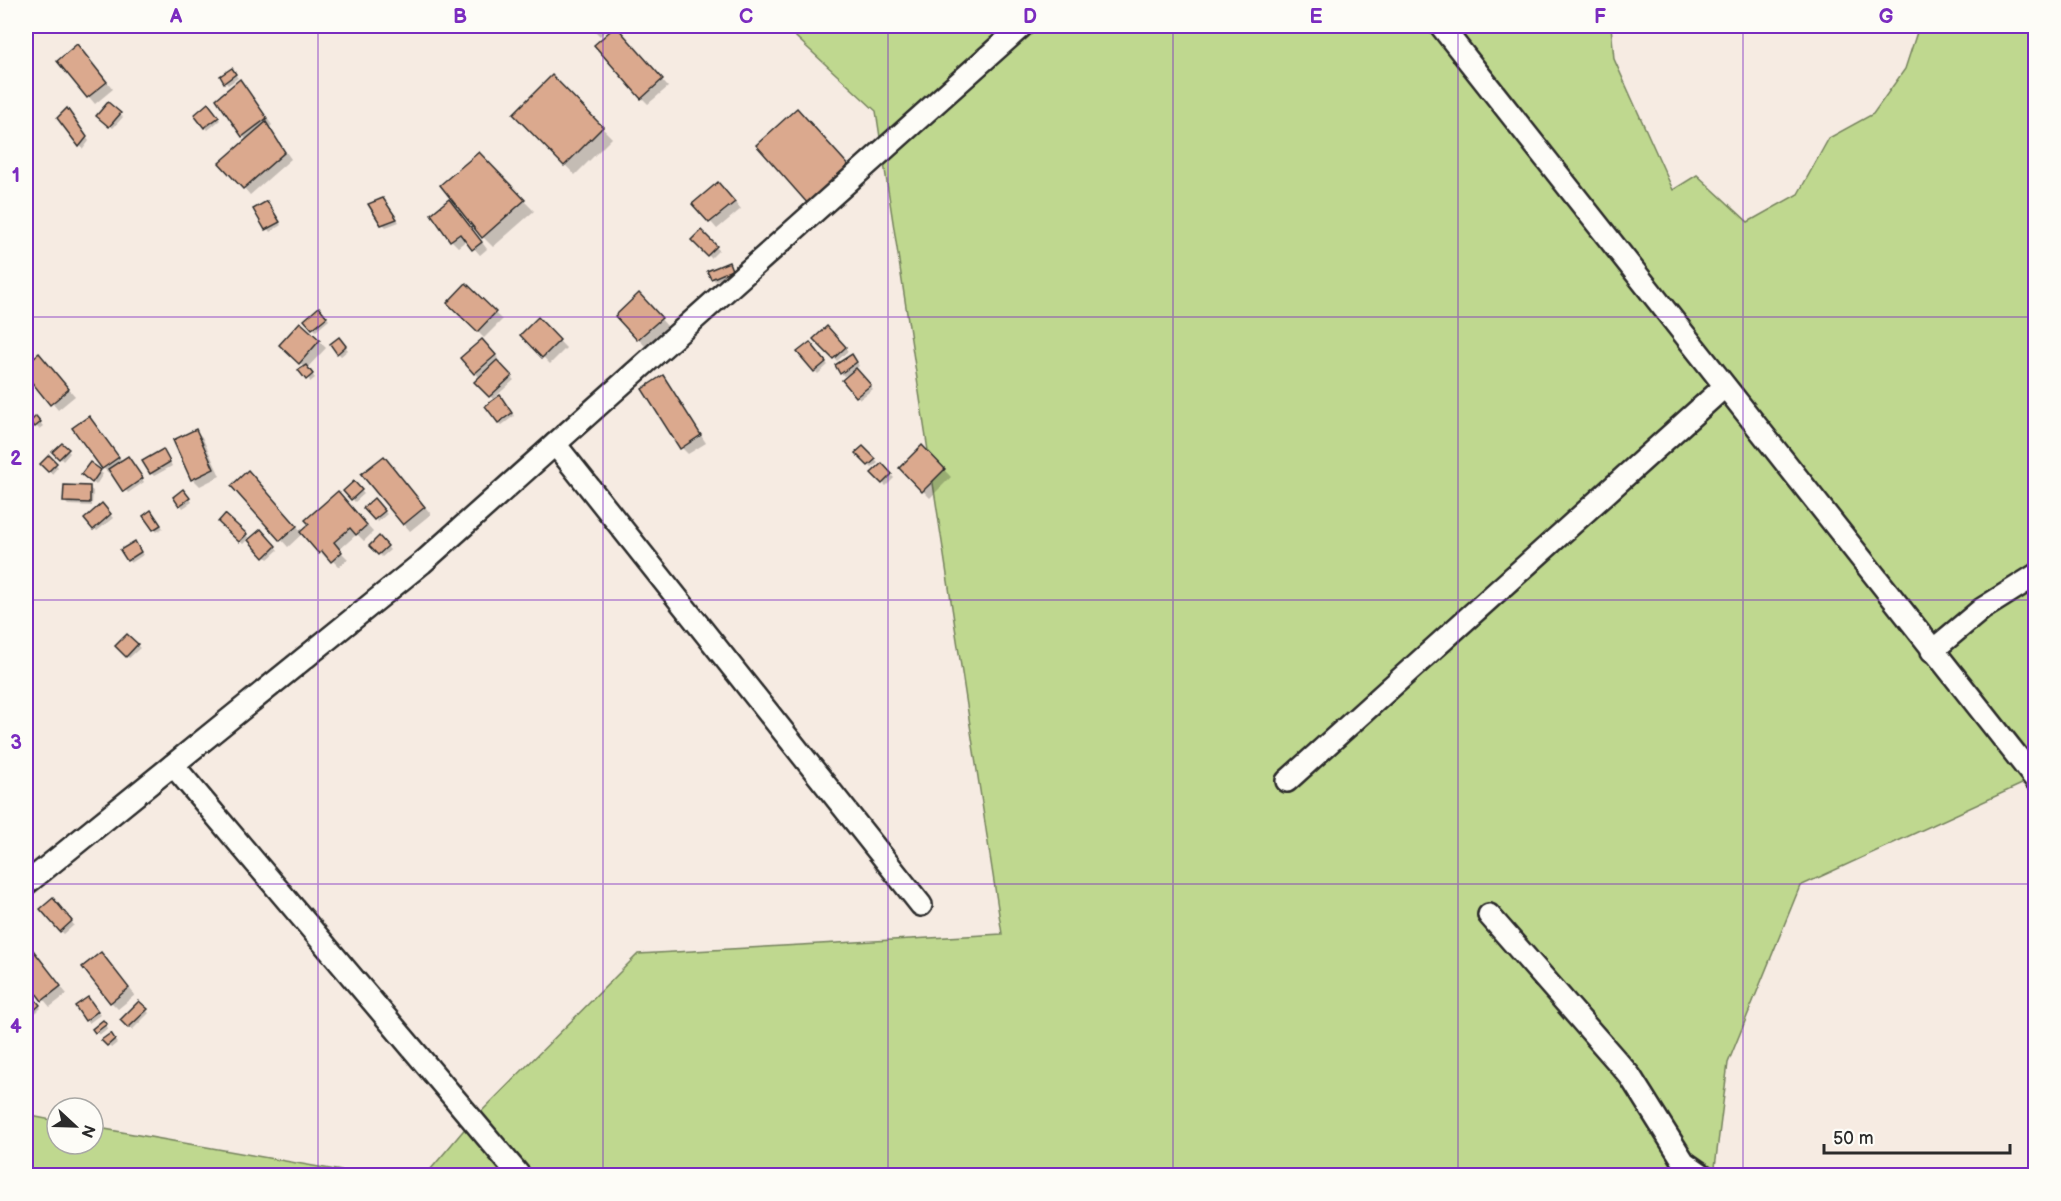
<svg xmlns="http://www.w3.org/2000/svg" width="2061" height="1201" font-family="'Balsamiq Sans',sans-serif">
  <rect width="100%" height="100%" fill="#f6ebe2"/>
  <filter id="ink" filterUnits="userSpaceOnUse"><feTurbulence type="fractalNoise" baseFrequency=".0167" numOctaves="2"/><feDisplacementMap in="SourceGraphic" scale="12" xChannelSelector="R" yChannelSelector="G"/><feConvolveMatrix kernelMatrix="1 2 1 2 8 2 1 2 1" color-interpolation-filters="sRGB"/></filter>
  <g filter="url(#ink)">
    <g fill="#bfd88f" stroke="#75825d" stroke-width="1.5">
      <polygon points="784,26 1611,26 1614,59 1673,190 1697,175 1748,222 1798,194 1829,138 1873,114 1905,69 1919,26 2035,26 2035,778 1800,886 1728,1063 1714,1175 425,1176 468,1125 638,954 1002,934 876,111"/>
      <polygon points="26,1115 57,1121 57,1144 93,1144 93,1127 364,1175 26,1175"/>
    </g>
    <g fill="#0003">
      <polygon points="464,26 482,26 472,33"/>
      <polygon points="590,26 611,26 600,36"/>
      <polygon points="622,34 668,87 648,104 642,98"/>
      <polygon points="84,53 113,89 95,104 59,61"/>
      <polygon points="234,73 238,78 228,85 225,82"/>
      <polygon points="552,77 612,138 575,175 515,114"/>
      <polygon points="240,81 272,125 269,128 291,159 250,195 244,188 247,140 243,136"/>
      <polygon points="109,104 123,117 113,128 98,116"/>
      <polygon points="211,108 220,120 208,130 205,127"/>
      <polygon points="69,113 89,141 83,149 59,118"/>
      <polygon points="478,154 534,211 493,247 483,237"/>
      <polygon points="725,190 741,209 717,229 695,204"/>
      <polygon points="386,203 399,222 386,227 383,224"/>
      <polygon points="269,206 281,225 270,232 255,210"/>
      <polygon points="456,208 487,249 480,255 467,240 458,247 451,240"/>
      <polygon points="701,232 719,250 711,258 693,240"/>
      <polygon points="728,264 734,273 715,281 712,278"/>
      <polygon points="466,285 502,320 484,338 449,303"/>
      <polygon points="646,302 667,326 645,346 617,316"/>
      <polygon points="319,309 329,320 316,331 306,320"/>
      <polygon points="538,319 566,348 550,364 522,335"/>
      <polygon points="827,328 848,351 837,361 816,339"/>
      <polygon points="319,341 326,348 307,368 315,378 310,382 305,368 288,352"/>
      <polygon points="482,341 498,358 495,361 514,380 493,399 476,382 480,378 462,358"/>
      <polygon points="342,342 348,350 341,356 338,353"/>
      <polygon points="810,344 828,365 818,374 815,371"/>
      <polygon points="39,355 75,396 58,410 26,372 26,366"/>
      <polygon points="855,359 859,366 855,369 873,389 860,399 844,380 855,371 844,376 841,373"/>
      <polygon points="663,377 706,443 688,454 682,448"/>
      <polygon points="503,400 514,416 502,425 499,423"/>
      <polygon points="36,418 43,426 39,429 32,422"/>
      <polygon points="89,418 122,461 130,461 144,482 128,493 112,472 110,474 103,468"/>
      <polygon points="26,427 33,434 29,438 26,435"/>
      <polygon points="196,431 202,437 220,476 200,486 193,479 175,440"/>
      <polygon points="62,445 70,453 63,461 55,452"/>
      <polygon points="922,447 951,477 930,498 901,468"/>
      <polygon points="863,448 878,463 872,468 857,453"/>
      <polygon points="166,454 172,466 154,476 151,473"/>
      <polygon points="49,457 58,467 52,474 42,464"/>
      <polygon points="90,464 103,474 96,485 86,477"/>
      <polygon points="390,464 431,514 410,531 404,524"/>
      <polygon points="882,465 894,478 886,486 874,473"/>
      <polygon points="26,476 29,479 26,488"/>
      <polygon points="255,479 302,532 344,500 373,532 364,541 357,534 339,550 348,559 339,567 329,557 327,559 303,533 288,547 233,486"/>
      <polygon points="354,483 364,494 355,502 345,491"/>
      <polygon points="89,488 93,491 92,506 68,505 65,502"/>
      <polygon points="186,494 192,502 183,508 175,497"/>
      <polygon points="374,500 387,514 378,522 365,508"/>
      <polygon points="102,506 113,518 97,531 86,519"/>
      <polygon points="154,515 163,528 157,532 154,529"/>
      <polygon points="226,516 251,540 260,531 278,550 268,559 248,539 243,544 220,522"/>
      <polygon points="379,538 390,550 382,557 371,546"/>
      <polygon points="135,543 143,555 131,563 128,560"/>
      <polygon points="127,636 140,648 129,658 117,646"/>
      <polygon points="56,903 74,925 64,934 61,931"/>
      <polygon points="32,952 67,994 50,1007 26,978 26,958"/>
      <polygon points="101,954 135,995 118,1009 111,1002"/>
      <polygon points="28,993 41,1008 26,1022 26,995"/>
      <polygon points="91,1002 100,1015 89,1023 86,1020"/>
      <polygon points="139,1003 149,1013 132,1030 122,1020"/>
      <polygon points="103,1022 108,1028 99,1035 94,1029"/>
      <polygon points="113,1038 117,1043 111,1048 104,1040"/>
    </g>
    <g fill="#dba98e" stroke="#2b2b2b" stroke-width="1.5">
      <polygon points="616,26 663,79 641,99 594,45"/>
      <polygon points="77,44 107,82 87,98 57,61"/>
      <polygon points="232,68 236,74 224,83 220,76"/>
      <polygon points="552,75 603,127 564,166 513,114"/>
      <polygon points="240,79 267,118 242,137 216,99"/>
      <polygon points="108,102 121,113 109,127 96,116"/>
      <polygon points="208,103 219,117 204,128 194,115"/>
      <polygon points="67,108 87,137 79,147 57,118"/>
      <polygon points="797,108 851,168 809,205 756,145"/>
      <polygon points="266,122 285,152 243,189 219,163"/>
      <polygon points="479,152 525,200 482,238 440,185"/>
      <polygon points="718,182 735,202 709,223 692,204"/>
      <polygon points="383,198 397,219 381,225 368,204"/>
      <polygon points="449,199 482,242 472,250 460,234 450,241 431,214"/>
      <polygon points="267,201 280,222 265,230 253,209"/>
      <polygon points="701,230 717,246 707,256 691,240"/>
      <polygon points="729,262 732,270 711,279 707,271"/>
      <polygon points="466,283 496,312 477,332 447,303"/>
      <polygon points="639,293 662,318 637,340 615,316"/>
      <polygon points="319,307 327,317 312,329 304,320"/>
      <polygon points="538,317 560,340 542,358 520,335"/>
      <polygon points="300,322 320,340 299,364 279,345"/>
      <polygon points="827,326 846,347 833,359 813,339"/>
      <polygon points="339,337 346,346 337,354 330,344"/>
      <polygon points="482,339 496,355 474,374 460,358"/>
      <polygon points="810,342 826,362 814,372 797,352"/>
      <polygon points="39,353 69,389 50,405 26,375 26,364"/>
      <polygon points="852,354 857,362 840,374 835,365"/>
      <polygon points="497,360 512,376 489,397 474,382"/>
      <polygon points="306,365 313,374 306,380 298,370"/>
      <polygon points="856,368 871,385 856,397 842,380"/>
      <polygon points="663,375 701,435 680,449 642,389"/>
      <polygon points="500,395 512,413 498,423 485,406"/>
      <polygon points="36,416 41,422 35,427 30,422"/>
      <polygon points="89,416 119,457 102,469 72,428"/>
      <polygon points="196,429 214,469 191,480 173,440"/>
      <polygon points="62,443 69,449 59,459 52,452"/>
      <polygon points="922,445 945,469 922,492 899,468"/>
      <polygon points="863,446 876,459 868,466 855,453"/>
      <polygon points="163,449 170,462 150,474 142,461"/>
      <polygon points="49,455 57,463 48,472 40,464"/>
      <polygon points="128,456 143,478 123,492 108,469"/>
      <polygon points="384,456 425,507 403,525 361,474"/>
      <polygon points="90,462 101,470 92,483 81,474"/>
      <polygon points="882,463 892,474 882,484 871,473"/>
      <polygon points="248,470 297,526 280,541 231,486"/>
      <polygon points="354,481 362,490 351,500 343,491"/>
      <polygon points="64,485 90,486 90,503 63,502"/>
      <polygon points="183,489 190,498 179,506 173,497"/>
      <polygon points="338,491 367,525 356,535 350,528 334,542 342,552 331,562 322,551 319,554 300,532 309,524 305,520"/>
      <polygon points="374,498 385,511 374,520 363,508"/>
      <polygon points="102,503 111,514 93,530 84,519"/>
      <polygon points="151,510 161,525 153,530 143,516"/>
      <polygon points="225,514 247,534 239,542 218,522"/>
      <polygon points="261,529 276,546 264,558 248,540"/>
      <polygon points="379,536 388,546 378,555 369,546"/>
      <polygon points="135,541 141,552 127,561 120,550"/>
      <polygon points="127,634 138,644 126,657 115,646"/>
      <polygon points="53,898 72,921 60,932 40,909"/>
      <polygon points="33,950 61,986 42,1001 26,980 26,956"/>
      <polygon points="101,952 129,988 110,1003 82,967"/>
      <polygon points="28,991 40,1005 26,1017 26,993"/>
      <polygon points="88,997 98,1011 85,1021 75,1006"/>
      <polygon points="139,1001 148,1009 128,1028 120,1020"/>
      <polygon points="103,1020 107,1024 95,1033 92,1029"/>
      <polygon points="111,1033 115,1039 107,1046 101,1040"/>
    </g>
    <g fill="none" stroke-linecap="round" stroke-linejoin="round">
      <g stroke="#2b2b2b" stroke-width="26">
        <g id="minor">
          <polyline points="1441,26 2036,780"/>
          <polyline points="555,444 921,905"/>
          <polyline points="1932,651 1982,609 2036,575"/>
          <polyline points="173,765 520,1176"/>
          <polyline points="1287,781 1724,387"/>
          <polyline points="26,884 422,563 1022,26"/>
          <polyline points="1489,915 1630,1076 1684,1162 1704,1176"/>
        </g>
      </g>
      <use href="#minor" stroke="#fdfcf7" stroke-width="21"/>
    </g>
  </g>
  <path fill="none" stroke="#7b2cbf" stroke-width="1.5" stroke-opacity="0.55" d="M318,26V1176M603,26V1176M888,26V1176M1173,26V1176M1458,26V1176M1743,26V1176M26,317H2036M26,600H2036M26,884H2036"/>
  <rect width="2061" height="1201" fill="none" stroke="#fdfcf7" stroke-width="66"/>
  <g transform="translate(75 1126) rotate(112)"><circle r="28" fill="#fdfcf7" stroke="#a9a8a5" stroke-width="1.5"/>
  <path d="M0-4.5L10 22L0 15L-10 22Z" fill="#2b2b2b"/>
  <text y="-9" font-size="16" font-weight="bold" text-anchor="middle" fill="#2b2b2b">N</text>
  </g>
  <path d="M1824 1144v9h186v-9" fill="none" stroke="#2b2b2b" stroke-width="3"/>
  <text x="1833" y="1144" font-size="18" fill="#2b2b2b" stroke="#fdfcf7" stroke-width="4.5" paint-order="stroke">50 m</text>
  <rect x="33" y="33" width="1995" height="1135" fill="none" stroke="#7b2cbf" stroke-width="2"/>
  <g font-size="20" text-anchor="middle" font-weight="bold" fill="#7b2cbf">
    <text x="176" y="23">A</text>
    <text x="460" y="23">B</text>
    <text x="746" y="23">C</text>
    <text x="1030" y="23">D</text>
    <text x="1316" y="23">E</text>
    <text x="1600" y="23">F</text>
    <text x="1886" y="23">G</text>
    <text x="16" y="182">1</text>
    <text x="16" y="465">2</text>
    <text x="16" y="749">3</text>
    <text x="16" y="1033">4</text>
  </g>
</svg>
